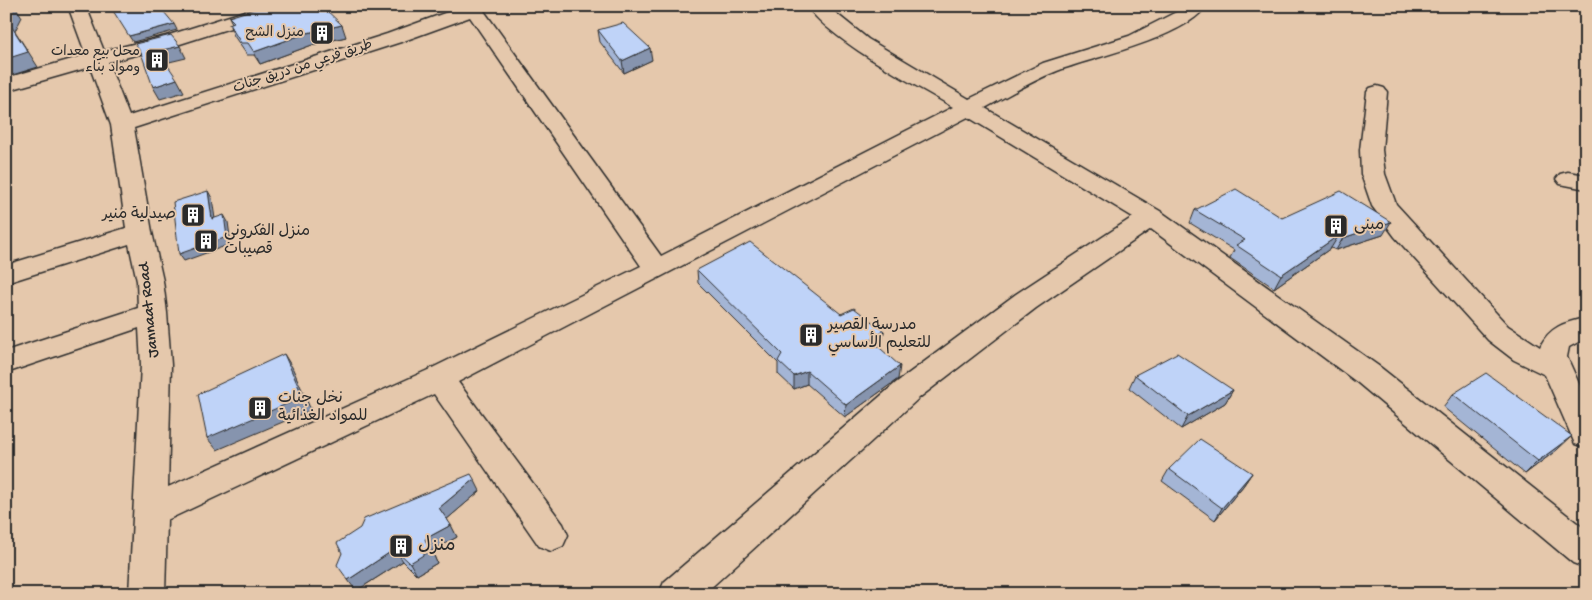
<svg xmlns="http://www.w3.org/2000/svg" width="1592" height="600" font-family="'Gochi Hand','Playpen Sans Arabic',sans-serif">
  <rect width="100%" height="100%" fill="#e5c8ac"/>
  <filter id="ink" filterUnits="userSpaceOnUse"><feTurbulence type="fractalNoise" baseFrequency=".02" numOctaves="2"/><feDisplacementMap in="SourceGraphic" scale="10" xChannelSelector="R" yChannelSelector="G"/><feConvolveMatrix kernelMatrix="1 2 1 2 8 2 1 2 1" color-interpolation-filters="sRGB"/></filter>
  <g filter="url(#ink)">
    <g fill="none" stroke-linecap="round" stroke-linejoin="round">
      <g stroke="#2b2b2b" stroke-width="3">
        <g id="minor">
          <path d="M68,6H86L104,51L166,36L261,6H290L287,10L180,44L108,62L129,116L387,34L464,6H491L484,11L661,256L953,107C913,83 832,42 807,6H827L868,39L969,99L1043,63L1129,36L1188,6H1206C1185,38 1093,57 1057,71C1032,81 1008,95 985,108L1160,211L1380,367L1586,530V568L1573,563L1358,383L1151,229L1036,308L919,398L704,594H659L664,582L897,382L1016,294L1133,217L968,117L458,382L563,524L568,535L563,546L551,551L539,546L434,394L167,520L165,594H129L141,365L139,328L6,373V351L138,308L137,281L129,244L6,283V265L126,228L111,125L90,67L6,91V78L86,55ZM470,17L641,266L428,370L168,487L171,365L167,313L163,281L152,232L134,128L401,42Z"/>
          <path d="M1377,86L1384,88L1387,92L1382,150L1385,174L1396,204L1508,326L1540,347C1549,327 1565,322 1586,318V338L1569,347L1567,357L1586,399V448L1575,444L1545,375L1514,360L1488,340L1395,237L1372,206L1361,174L1360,150L1367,92L1370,88Z"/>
          <polygon points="1568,172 1586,175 1586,189 1560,184 1556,179 1560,174"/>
        </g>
      </g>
      <use href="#minor" fill="#e5c8ac" fill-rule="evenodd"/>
    </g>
    <g fill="#a4b5d5" stroke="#2b2b2b">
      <polygon points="229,17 346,37 312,45 260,64 254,55 247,55 234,36 229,24 232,23"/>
      <polygon points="598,30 652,60 624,73 600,42"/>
      <polygon points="1195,210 1282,218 1383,235 1336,250 1331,248 1274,288 1230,258 1234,250 1190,223"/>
      <polygon points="697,270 841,314 884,331 882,344 878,347 898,379 845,417 807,384 794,389 778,374 778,363 698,283"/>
      <polygon points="1135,375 1233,390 1225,403 1181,429 1129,388"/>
      <polygon points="1453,394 1558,449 1525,474 1443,407"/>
      <polygon points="1169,469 1252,473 1243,486 1215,520 1162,481"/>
      <polygon points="480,491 447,519 457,537 432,551 437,563 417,575 403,561 356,591 342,553"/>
    </g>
    <g fill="#8694ae" stroke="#2b2b2b">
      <polygon points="11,6 15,6 22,17 15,31 38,67 6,77 6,16"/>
      <polygon points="174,24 177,30 133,42 129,36"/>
      <polygon points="342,25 346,37 312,45 260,64 254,52 307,33"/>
      <polygon points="180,46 186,58 165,63 158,51"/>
      <polygon points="650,48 652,60 624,73 622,61"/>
      <polygon points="177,79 184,92 160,99 153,87"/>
      <polygon points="208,191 212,198 216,226 212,219"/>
      <polygon points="224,215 228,222 231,244 184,261 179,254"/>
      <polygon points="1391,222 1383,235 1336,250 1343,238"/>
      <polygon points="1339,235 1331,248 1274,288 1281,275"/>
      <polygon points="884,331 882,344 869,353 871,340"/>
      <polygon points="284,354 292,367 311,410 217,450 207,438"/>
      <polygon points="900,366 898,379 845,417 846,405"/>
      <polygon points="807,371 807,384 794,389 794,376"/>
      <polygon points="1233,390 1225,403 1181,429 1188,416"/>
      <polygon points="1572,436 1558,449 1525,474 1538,461"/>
      <polygon points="1252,473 1243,486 1215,520 1222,508"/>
      <polygon points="474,479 480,491 446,520 439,508"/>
      <polygon points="451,525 457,537 432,551 437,563 417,575 410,563 425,539"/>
      <polygon points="395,549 403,561 356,591 348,580"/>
    </g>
    <g fill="#bfd3f8" stroke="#2b2b2b">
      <polygon points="6,6 11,6 6,16"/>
      <polygon points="110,6 159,6 174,24 129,36"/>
      <polygon points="264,6 322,6 342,25 307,33 254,52 248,43 241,43 229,24 234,22 229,17"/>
      <polygon points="6,18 28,52 6,59"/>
      <polygon points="623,23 650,48 622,61 598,30"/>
      <polygon points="171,35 180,46 158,51 177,79 153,87 141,53 135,44"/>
      <polygon points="1236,189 1282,218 1341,191 1391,222 1343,238 1339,235 1281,275 1236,245 1245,240 1195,210"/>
      <polygon points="208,191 212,219 224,215 227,237 179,254 173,202"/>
      <polygon points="750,242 841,314 854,308 884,331 871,340 900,366 846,405 807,371 794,376 778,361 782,354 697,270"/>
      <polygon points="1177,353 1233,390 1188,416 1135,375"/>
      <polygon points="284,354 303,397 207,438 198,394"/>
      <polygon points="1486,373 1572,436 1538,461 1453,394"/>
      <polygon points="1200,439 1252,473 1222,508 1169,469"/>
      <polygon points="471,474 474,479 439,508 451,525 425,539 430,551 410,563 395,549 348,580 337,565 342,553 337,543 360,528 364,519"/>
    </g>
  </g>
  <defs>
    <g id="building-square" transform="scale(1.25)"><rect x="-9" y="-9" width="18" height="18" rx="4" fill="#2b2b2b" stroke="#e5c8ac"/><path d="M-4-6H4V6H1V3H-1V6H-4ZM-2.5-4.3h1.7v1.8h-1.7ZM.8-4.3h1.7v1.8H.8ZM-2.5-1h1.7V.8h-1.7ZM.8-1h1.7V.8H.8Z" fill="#fff"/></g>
  </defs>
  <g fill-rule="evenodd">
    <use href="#building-square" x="322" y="33"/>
    <use href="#building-square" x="157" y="60"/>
    <use href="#building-square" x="193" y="215"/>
    <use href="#building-square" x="1336" y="226"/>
    <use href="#building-square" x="206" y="241"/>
    <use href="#building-square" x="811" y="335"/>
    <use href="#building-square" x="260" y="408"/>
    <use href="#building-square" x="401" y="546"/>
  </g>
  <g text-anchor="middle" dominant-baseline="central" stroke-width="4" stroke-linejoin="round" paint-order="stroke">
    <g font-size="14" fill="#2b2b2b" stroke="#e5c8ac" text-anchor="end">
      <text x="304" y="33">منزل الشح</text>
      <text x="140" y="52">محل بيع معدات<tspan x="140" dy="16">ومواد بناء</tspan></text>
    </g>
    <g font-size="14" fill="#2b2b2b" stroke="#e5c8ac">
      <text transform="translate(303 67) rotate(-18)">طريق فرعي من دريق جنات</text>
    </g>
    <g font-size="16" fill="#2b2b2b" stroke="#e5c8ac" text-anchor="start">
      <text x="176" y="215" text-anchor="end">صيدلية منير</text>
      <text x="1354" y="226">مبنى</text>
      <text x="224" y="232">منزل الفكروني<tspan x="224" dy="18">قصيبات</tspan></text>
      <text x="828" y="326">مدرسة القصير<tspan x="828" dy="18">للتعليم الأساسي</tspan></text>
      <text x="278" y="399">نخل جنات<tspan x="278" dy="18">للمواد الغذائية</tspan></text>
    </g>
    <g font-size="16" fill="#2b2b2b" stroke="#e5c8ac">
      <text transform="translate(150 310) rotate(-96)">Jannaat Road</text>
    </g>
    <g font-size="19" fill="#2b2b2b" stroke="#e5c8ac" text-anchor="start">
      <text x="418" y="546">منزل</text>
    </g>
  </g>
  <rect width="1592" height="600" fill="none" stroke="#e5c8ac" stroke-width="25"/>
  <rect x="12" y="12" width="1567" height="575" fill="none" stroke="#2b2b2b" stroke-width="2" filter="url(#ink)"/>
</svg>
